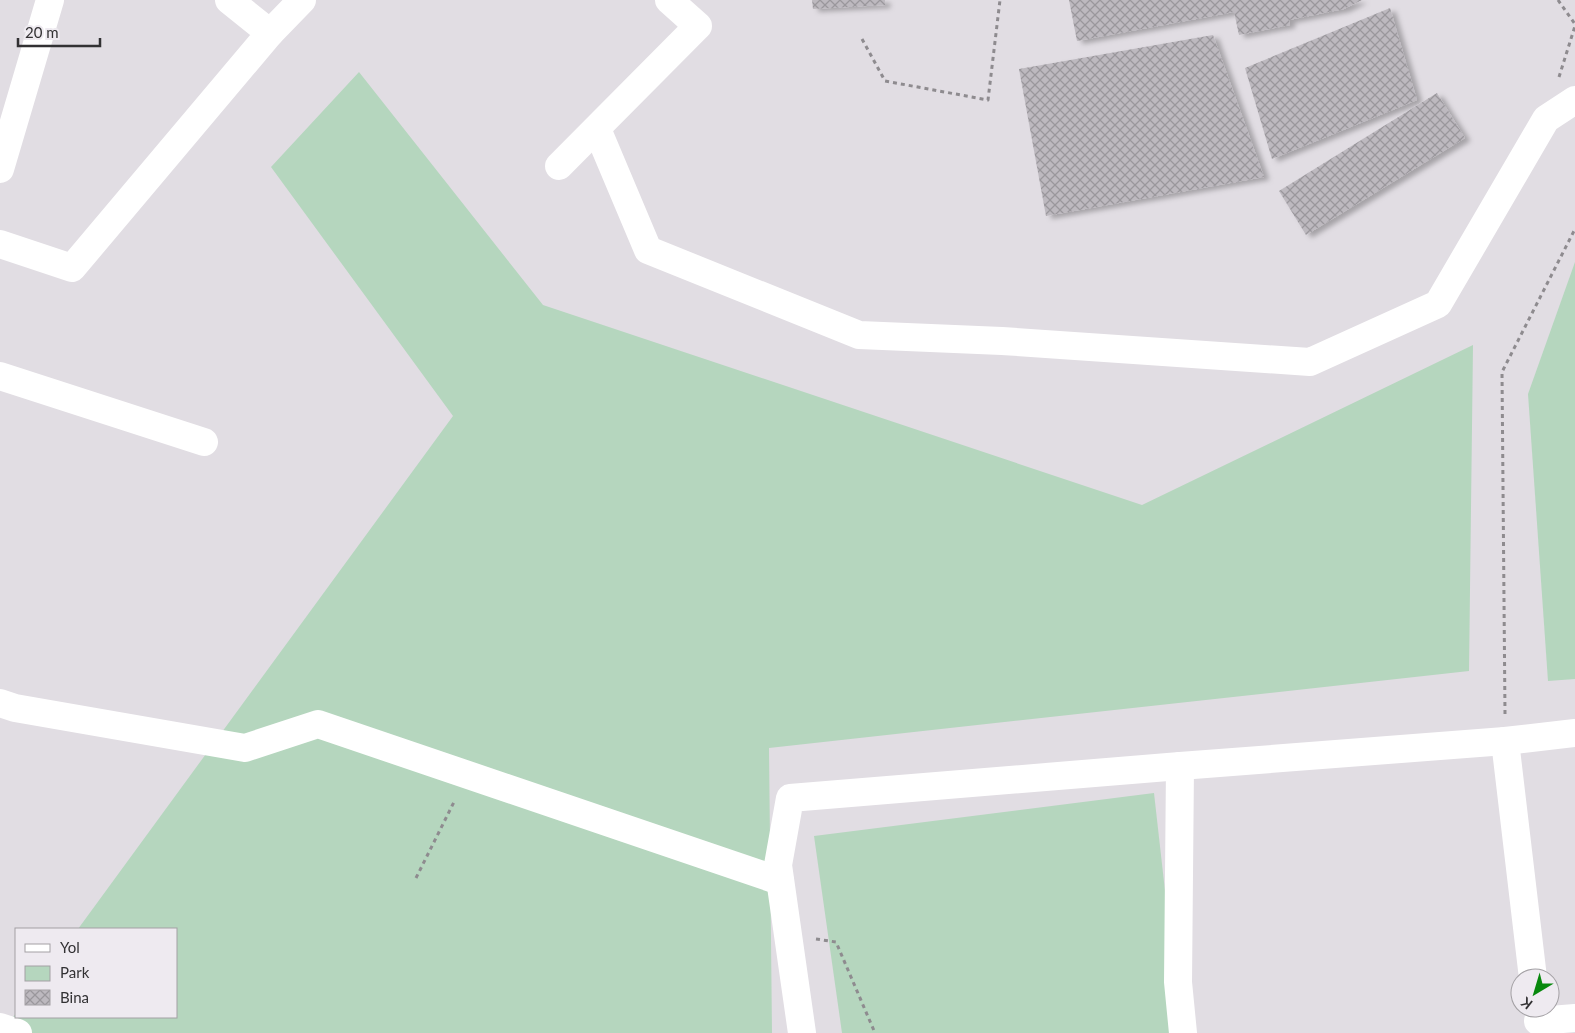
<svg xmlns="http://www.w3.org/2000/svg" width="1575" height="1033" font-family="Lato,sans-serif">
  <defs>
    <pattern id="building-cross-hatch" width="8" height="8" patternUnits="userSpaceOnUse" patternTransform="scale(1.25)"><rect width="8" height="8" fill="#bdb9bf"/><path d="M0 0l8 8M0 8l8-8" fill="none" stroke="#9a979c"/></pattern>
    <filter id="shadow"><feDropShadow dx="5.5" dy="3" stdDeviation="2.5" flood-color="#0004"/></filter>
  </defs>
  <rect width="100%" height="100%" fill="#e1dde3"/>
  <g fill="#b5d6be">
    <polygon points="359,72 543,305 1142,505 1473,345 1469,671 769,748 772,1033 2,1033 16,1013 16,1017 176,1017 176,929 78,929 453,416 271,167"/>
    <polygon points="1575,262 1575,679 1548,681 1528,394"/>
    <polygon points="1154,793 1181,1033 842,1033 814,836"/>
  </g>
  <g fill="url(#building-cross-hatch)" filter="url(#shadow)">
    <polygon points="812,0 885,0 885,5 813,9"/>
    <polygon points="1069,0 1362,0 1344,9 1289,20 1290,25 1239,35 1234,12 1077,41"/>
    <polygon points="1390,8 1417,100 1272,159 1245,68"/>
    <polygon points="1213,35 1264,177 1046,216 1019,69"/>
    <polygon points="1437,93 1465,138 1306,235 1279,191"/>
  </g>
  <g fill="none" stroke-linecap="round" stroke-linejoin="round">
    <g stroke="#8e8b8f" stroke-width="3" stroke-dasharray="4 4" stroke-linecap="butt">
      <polyline points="1558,0 1575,24"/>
      <polyline points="862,39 885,81 988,100 1000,0"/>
      <polyline points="1559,77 1575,26"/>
      <polyline points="1505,714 1502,372 1575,229"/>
      <polyline points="416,878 455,800"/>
      <polyline points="816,939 836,942 875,1033"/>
    </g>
    <g stroke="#fff" stroke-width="28">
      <polyline points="270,33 302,0"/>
      <polyline points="597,129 648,250 859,335 1002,341 1310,362 1438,304 1546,119 1575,100"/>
      <polyline points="559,166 698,26 669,0"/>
      <polyline points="0,169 50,0"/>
      <polyline points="0,244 72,268 270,33 229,0"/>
      <polyline points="0,376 204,442"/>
      <polyline points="0,703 15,708 245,748 318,724 780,881"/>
      <polyline points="1505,741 1533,978"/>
      <polyline points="1180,766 1178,982 1183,1033"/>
      <polyline points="1538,1021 1575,1018"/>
      <polyline points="0,1027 18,1033"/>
      <polyline points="802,1033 778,865 790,798 1180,766 1505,741 1575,733"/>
    </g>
  </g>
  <rect x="15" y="928" width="162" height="90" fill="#eeeaf0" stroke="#a3a0a4"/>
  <rect x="25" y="944" width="25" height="8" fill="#ffffff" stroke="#a3a0a4"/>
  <text x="60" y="953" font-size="15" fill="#323133">Yol</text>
  <rect x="25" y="966" width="25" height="15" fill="#b5d6be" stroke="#a3a0a4"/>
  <text x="60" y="978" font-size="15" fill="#323133">Park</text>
  <rect x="25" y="990" width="25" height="15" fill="url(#building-cross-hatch)" stroke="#a3a0a4"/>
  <text x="60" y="1003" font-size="15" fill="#323133">Bina</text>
  <g transform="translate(1535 993) rotate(218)"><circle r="24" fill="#eeeaf0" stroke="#a3a0a4"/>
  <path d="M0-4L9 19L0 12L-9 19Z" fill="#07880d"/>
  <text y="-8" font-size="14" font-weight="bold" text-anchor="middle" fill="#323133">K</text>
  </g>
  <path d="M18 38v8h82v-8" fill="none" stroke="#323133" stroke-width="2.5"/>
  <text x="25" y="38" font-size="15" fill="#323133" stroke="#eeeaf0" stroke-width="4" paint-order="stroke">20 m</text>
</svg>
